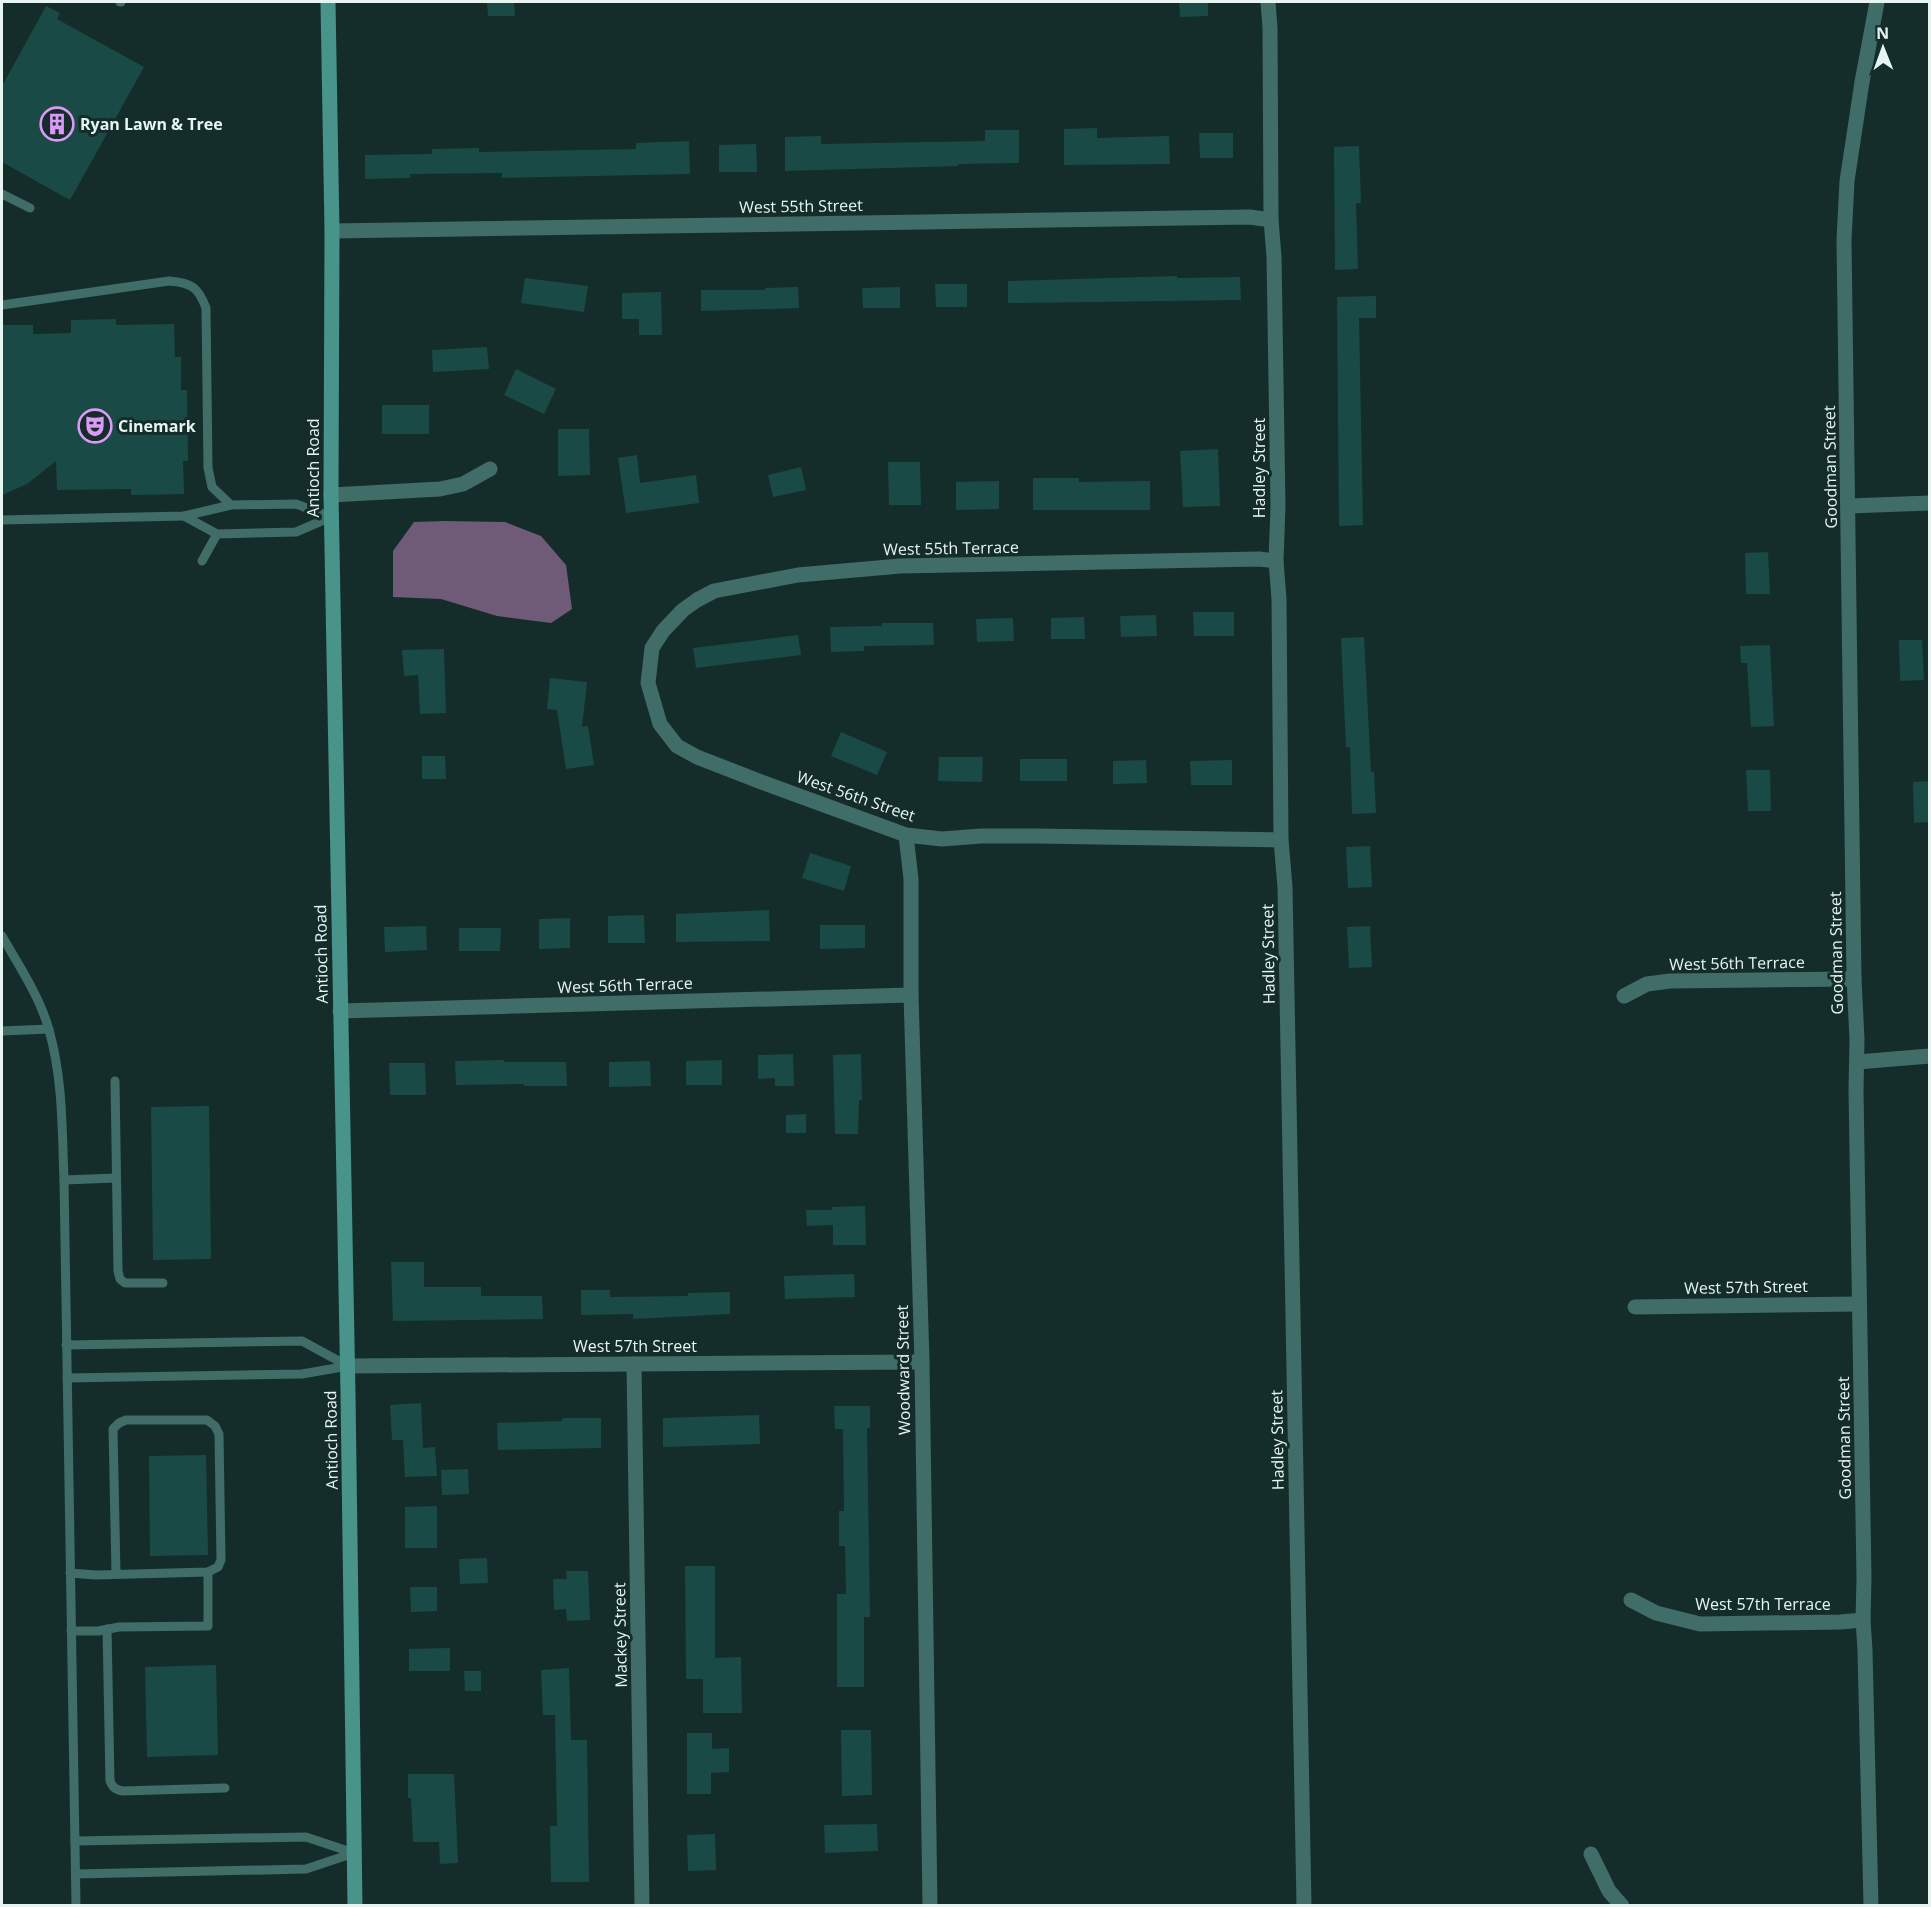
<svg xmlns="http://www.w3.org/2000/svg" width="1931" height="1907" font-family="'Open Sans',sans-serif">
  <rect width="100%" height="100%" fill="#142d2a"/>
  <polygon fill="#6f5a78" points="444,521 505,522 541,536 566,565 572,609 551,623 497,616 441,599 393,597 393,551 414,522"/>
  <g fill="#1a4a45">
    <polygon points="487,2 514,2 515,16 488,16"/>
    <polygon points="1179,2 1208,2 1208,16 1180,17"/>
    <polygon points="46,6 60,13 57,19 144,67 70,200 2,162 2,86"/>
    <polygon points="1097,128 1097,138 1169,136 1170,164 1064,165 1064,129"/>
    <polygon points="985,130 1019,130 1019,163 958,164 958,166 785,171 785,137 821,136 821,144 985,141"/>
    <polygon points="1199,133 1233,133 1233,158 1200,158"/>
    <polygon points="689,141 690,174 502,178 502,173 410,174 410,178 365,179 365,155 432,154 432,149 479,148 479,152 636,149 636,143"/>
    <polygon points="756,144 757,172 719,172 719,145"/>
    <polygon points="1359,146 1361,203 1356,203 1358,269 1335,270 1334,147"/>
    <polygon points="1177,276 1177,278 1240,277 1241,300 1008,303 1008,281"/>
    <polygon points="525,278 588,286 584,312 521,303"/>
    <polygon points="935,284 967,284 967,307 936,307"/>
    <polygon points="798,287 799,308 701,311 701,290 765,290 765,288"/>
    <polygon points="900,287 900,308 863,308 862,288"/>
    <polygon points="661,292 662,335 639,335 639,319 622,319 622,293"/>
    <polygon points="1376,296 1376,318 1359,318 1363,525 1339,526 1337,297"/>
    <polygon points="116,319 116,325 174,324 175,357 181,357 181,390 187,390 188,461 183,461 184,494 131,495 131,489 57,490 56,461 27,484 2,495 2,325 33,325 33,334 71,333 71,320"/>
    <polygon points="487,347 489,369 433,372 432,350"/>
    <polygon points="516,369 556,389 544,414 504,395"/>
    <rect x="382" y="405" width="47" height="29"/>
    <polygon points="558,429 589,429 590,475 558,476"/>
    <polygon points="1218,449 1220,506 1183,507 1180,451"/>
    <polygon points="637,455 640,483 696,475 699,503 626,513 618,458"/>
    <polygon points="888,462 920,462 921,505 889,505"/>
    <polygon points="801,467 806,490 773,497 768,475"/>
    <polygon points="1033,478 1079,478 1079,482 1150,481 1150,510 1033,510"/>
    <polygon points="999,481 999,509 956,510 956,482"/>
    <polygon points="1768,552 1770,594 1746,594 1745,553"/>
    <polygon points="1193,612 1234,612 1234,636 1194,636"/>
    <polygon points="1156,615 1157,636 1121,637 1120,616"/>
    <polygon points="1084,617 1085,639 1051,639 1051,618"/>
    <polygon points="1013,618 1014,641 977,642 976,619"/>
    <polygon points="882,623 933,623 934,645 864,646 864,651 831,652 830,627 882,626"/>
    <polygon points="798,635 801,655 696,668 693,648"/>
    <polygon points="1364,637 1371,772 1374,772 1376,813 1352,814 1350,747 1346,747 1341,638"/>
    <polygon points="1899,640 1922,640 1924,680 1900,681"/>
    <polygon points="1770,645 1774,726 1751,727 1747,663 1741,663 1740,646"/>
    <polygon points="444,649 446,713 420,714 418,675 404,676 402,650"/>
    <polygon points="550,678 587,682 582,727 588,726 594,765 566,769 557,710 547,709"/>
    <polygon points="841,732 887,752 877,775 831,756"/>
    <polygon points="422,756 445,756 446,779 422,779"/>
    <polygon points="939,757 983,757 982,782 938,781"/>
    <rect x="1020" y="759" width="47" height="22"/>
    <polygon points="1146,760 1147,783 1113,784 1113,761"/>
    <polygon points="1232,760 1232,785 1191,785 1190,761"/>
    <polygon points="1746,770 1770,770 1771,811 1748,811"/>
    <polygon points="1929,781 1929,822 1914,823 1913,782"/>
    <polygon points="1370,846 1372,887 1348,888 1346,847"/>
    <polygon points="810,853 851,866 844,891 802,878"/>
    <polygon points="769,910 770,941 676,942 676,914"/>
    <polygon points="644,915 645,943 608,943 608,916"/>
    <polygon points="570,918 570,948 539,949 539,919"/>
    <polygon points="820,925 865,925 865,948 820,949"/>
    <polygon points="426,926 427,950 385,952 384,927"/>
    <polygon points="1370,926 1372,967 1349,968 1347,927"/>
    <polygon points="459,928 501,928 500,951 459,951"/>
    <polygon points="793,1054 794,1086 775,1086 775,1078 758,1079 758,1055"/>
    <polygon points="861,1054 862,1100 859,1100 858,1134 835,1134 833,1055"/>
    <polygon points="504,1060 504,1062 566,1062 567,1086 524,1086 524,1084 456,1085 455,1061"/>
    <polygon points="722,1060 722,1085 686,1085 686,1061"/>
    <polygon points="650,1061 651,1086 609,1087 609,1062"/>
    <polygon points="389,1063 425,1063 426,1095 390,1095"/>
    <polygon points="209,1106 211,1259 153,1260 151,1107"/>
    <polygon points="806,1114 806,1133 786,1133 786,1115"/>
    <polygon points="865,1206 866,1245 833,1245 833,1225 807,1226 806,1210 832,1210 832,1207"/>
    <polygon points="391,1262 424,1262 424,1287 481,1287 481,1296 542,1296 543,1319 393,1321"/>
    <polygon points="854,1274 855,1297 785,1299 784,1276"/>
    <polygon points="581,1290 610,1290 610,1297 688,1296 688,1293 730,1292 730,1314 633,1319 633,1314 581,1315"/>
    <polygon points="421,1403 423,1448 435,1447 437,1476 405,1477 403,1440 392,1440 390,1405"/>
    <polygon points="834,1406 870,1406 870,1428 867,1428 870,1617 864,1617 864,1687 837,1687 837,1594 846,1594 845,1546 839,1546 839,1511 844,1511 843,1429 835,1429"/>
    <polygon points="759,1415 760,1444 663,1447 663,1418"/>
    <polygon points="562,1418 601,1418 601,1448 498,1450 497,1423 562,1421"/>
    <polygon points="206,1455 208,1555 150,1556 149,1456"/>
    <polygon points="468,1469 469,1494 442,1495 441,1470"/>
    <polygon points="437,1506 437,1548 405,1548 405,1507"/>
    <polygon points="487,1558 488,1583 460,1584 459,1559"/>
    <polygon points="685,1566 715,1566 715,1658 741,1657 742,1713 703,1713 703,1679 686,1679"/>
    <polygon points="566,1571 588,1571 590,1620 567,1621 566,1609 554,1610 553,1579 567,1579"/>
    <polygon points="410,1587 437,1587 437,1611 411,1612"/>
    <polygon points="450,1648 450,1671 409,1671 409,1649"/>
    <polygon points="216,1665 218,1755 147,1757 145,1667"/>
    <polygon points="569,1668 571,1740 587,1740 589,1882 551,1882 550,1826 557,1826 555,1715 543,1715 541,1670"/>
    <polygon points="464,1671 481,1671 481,1691 465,1691"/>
    <polygon points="841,1730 871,1730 872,1795 842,1796"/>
    <polygon points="687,1733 712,1733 712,1749 729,1748 729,1772 711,1773 711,1794 687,1794"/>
    <polygon points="408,1774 454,1774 458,1863 440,1864 439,1842 413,1842 411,1798 408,1798"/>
    <polygon points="877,1824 878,1851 825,1853 824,1825"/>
    <polygon points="715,1834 716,1870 688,1871 687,1835"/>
  </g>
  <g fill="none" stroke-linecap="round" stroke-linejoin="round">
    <g stroke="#406d67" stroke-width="9">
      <polyline points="120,2 121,2"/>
      <polyline points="2,194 30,208"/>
      <path d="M2,305L169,281C192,283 198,287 206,308L208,468L212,487L231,505"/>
      <polyline points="184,516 217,534 296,532 331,517"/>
      <polyline points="2,520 184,516 231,505 296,504 331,517"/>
      <polyline points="202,561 217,534"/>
      <path d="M2,936C19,966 40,997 49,1030C63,1079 62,1130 64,1180L76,1906"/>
      <polyline points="2,1031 49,1029"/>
      <polyline points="115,1081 118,1271 120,1279 125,1283 163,1283"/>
      <polyline points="64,1180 116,1178"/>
      <polyline points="66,1345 302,1341 348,1366"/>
      <polyline points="67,1378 302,1374 348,1366"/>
      <polyline points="70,1573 96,1575 208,1572 218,1567 221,1560 219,1434 215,1426 207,1420 126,1420 119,1423 113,1429 116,1574"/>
      <path d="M107,1629L110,1781C113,1788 115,1789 122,1791L225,1788"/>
      <polyline points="71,1631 98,1631 119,1627 208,1626 208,1572"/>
      <polyline points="75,1841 306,1837 354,1853"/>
      <polyline points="76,1874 306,1869 354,1853"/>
    </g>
    <g stroke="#406d67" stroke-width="15">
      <polyline points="1268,2 1270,28 1271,220 1274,256 1278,506 1276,561 1279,599 1281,840 1285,887 1304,1906"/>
      <polyline points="332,231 1250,217 1271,220"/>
      <polyline points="331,495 440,489 463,484 490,469"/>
      <polyline points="1849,506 1930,503"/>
      <polyline points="1276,561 1259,559 900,566 798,575 714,591 697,600 683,610 663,631 652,648 648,683 660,724 677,746 697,757 764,783 906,835 942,839 981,836 1035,836 1281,840"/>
      <polyline points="906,835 911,879 911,995 922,1362 930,1906"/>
      <polyline points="1624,996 1647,984 1670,981 1854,979"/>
      <polyline points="340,1011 911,995"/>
      <polyline points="1857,1062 1930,1056"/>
      <polyline points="1635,1307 1858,1304"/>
      <polyline points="634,1364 642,1906"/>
      <polyline points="348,1366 922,1362"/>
      <polyline points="1631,1600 1656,1613 1700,1624 1840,1622 1863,1620"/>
      <polyline points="1591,1854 1609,1891 1622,1906"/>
      <polyline points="1871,1906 1865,1650 1863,1620 1864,1578 1856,1090 1857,1039 1854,979 1844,240 1847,181 1862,82 1877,2"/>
    </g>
    <polyline stroke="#48938a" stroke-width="15" points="328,2 332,231 331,495 348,1394 355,1906"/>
  </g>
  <defs>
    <g id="building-ring" transform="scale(1.725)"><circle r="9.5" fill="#142d2a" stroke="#db9af6" stroke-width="1.5"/><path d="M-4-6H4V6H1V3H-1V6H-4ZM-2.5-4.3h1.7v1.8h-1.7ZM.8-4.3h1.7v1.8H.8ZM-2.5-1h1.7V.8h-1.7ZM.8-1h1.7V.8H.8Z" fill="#db9af6"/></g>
    <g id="theatre-ring" transform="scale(1.725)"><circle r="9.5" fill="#142d2a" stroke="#db9af6" stroke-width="1.5"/><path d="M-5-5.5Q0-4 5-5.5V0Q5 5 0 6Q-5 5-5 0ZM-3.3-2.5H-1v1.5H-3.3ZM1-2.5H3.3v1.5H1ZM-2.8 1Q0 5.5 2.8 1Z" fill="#db9af6"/></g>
  </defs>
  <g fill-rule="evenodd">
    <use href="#building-ring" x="57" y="124"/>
    <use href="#theatre-ring" x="95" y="426"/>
  </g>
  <g text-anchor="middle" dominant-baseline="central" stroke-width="6" stroke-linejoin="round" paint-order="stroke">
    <g font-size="16" font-weight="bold" fill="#e6f5f2" stroke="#142d2a" text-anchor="start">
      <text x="80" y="124">Ryan Lawn &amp; Tree</text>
      <text x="118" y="426">Cinemark</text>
    </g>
    <g font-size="16" fill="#e6f5f2" stroke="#142d2a">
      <text transform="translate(801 206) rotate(-1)">West 55th Street</text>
      <text transform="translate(1830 467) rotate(-91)">Goodman Street</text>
      <text transform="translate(313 468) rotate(-90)">Antioch Road</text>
      <text transform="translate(1259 468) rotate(-90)">Hadley Street</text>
      <text transform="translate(951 548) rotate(-1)">West 55th Terrace</text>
      <text transform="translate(856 796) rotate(19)">West 56th Street</text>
      <text transform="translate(1836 953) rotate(-91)">Goodman Street</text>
      <text transform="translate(321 954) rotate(-91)">Antioch Road</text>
      <text transform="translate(1268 954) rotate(-91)">Hadley Street</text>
      <text transform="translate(1737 963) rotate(-1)">West 56th Terrace</text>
      <text transform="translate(625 985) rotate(-2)">West 56th Terrace</text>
      <text transform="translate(1746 1287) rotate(-1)">West 57th Street</text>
      <text x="635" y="1346">West 57th Street</text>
      <text transform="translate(903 1370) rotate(-91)">Woodward Street</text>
      <text transform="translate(1844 1438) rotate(-91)">Goodman Street</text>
      <text transform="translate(331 1440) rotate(-91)">Antioch Road</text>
      <text transform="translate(1277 1440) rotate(-91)">Hadley Street</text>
      <text x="1763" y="1604">West 57th Terrace</text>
      <text transform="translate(620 1635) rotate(-91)">Mackey Street</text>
    </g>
  </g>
  <rect width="1931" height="1907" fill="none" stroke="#e6f5f2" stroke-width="6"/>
  <g transform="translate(1883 48) rotate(359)" stroke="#142d2a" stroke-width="4.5" paint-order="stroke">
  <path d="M0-4.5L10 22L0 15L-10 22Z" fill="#e6f5f2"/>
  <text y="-9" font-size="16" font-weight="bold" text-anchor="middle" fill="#e6f5f2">N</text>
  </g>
</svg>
